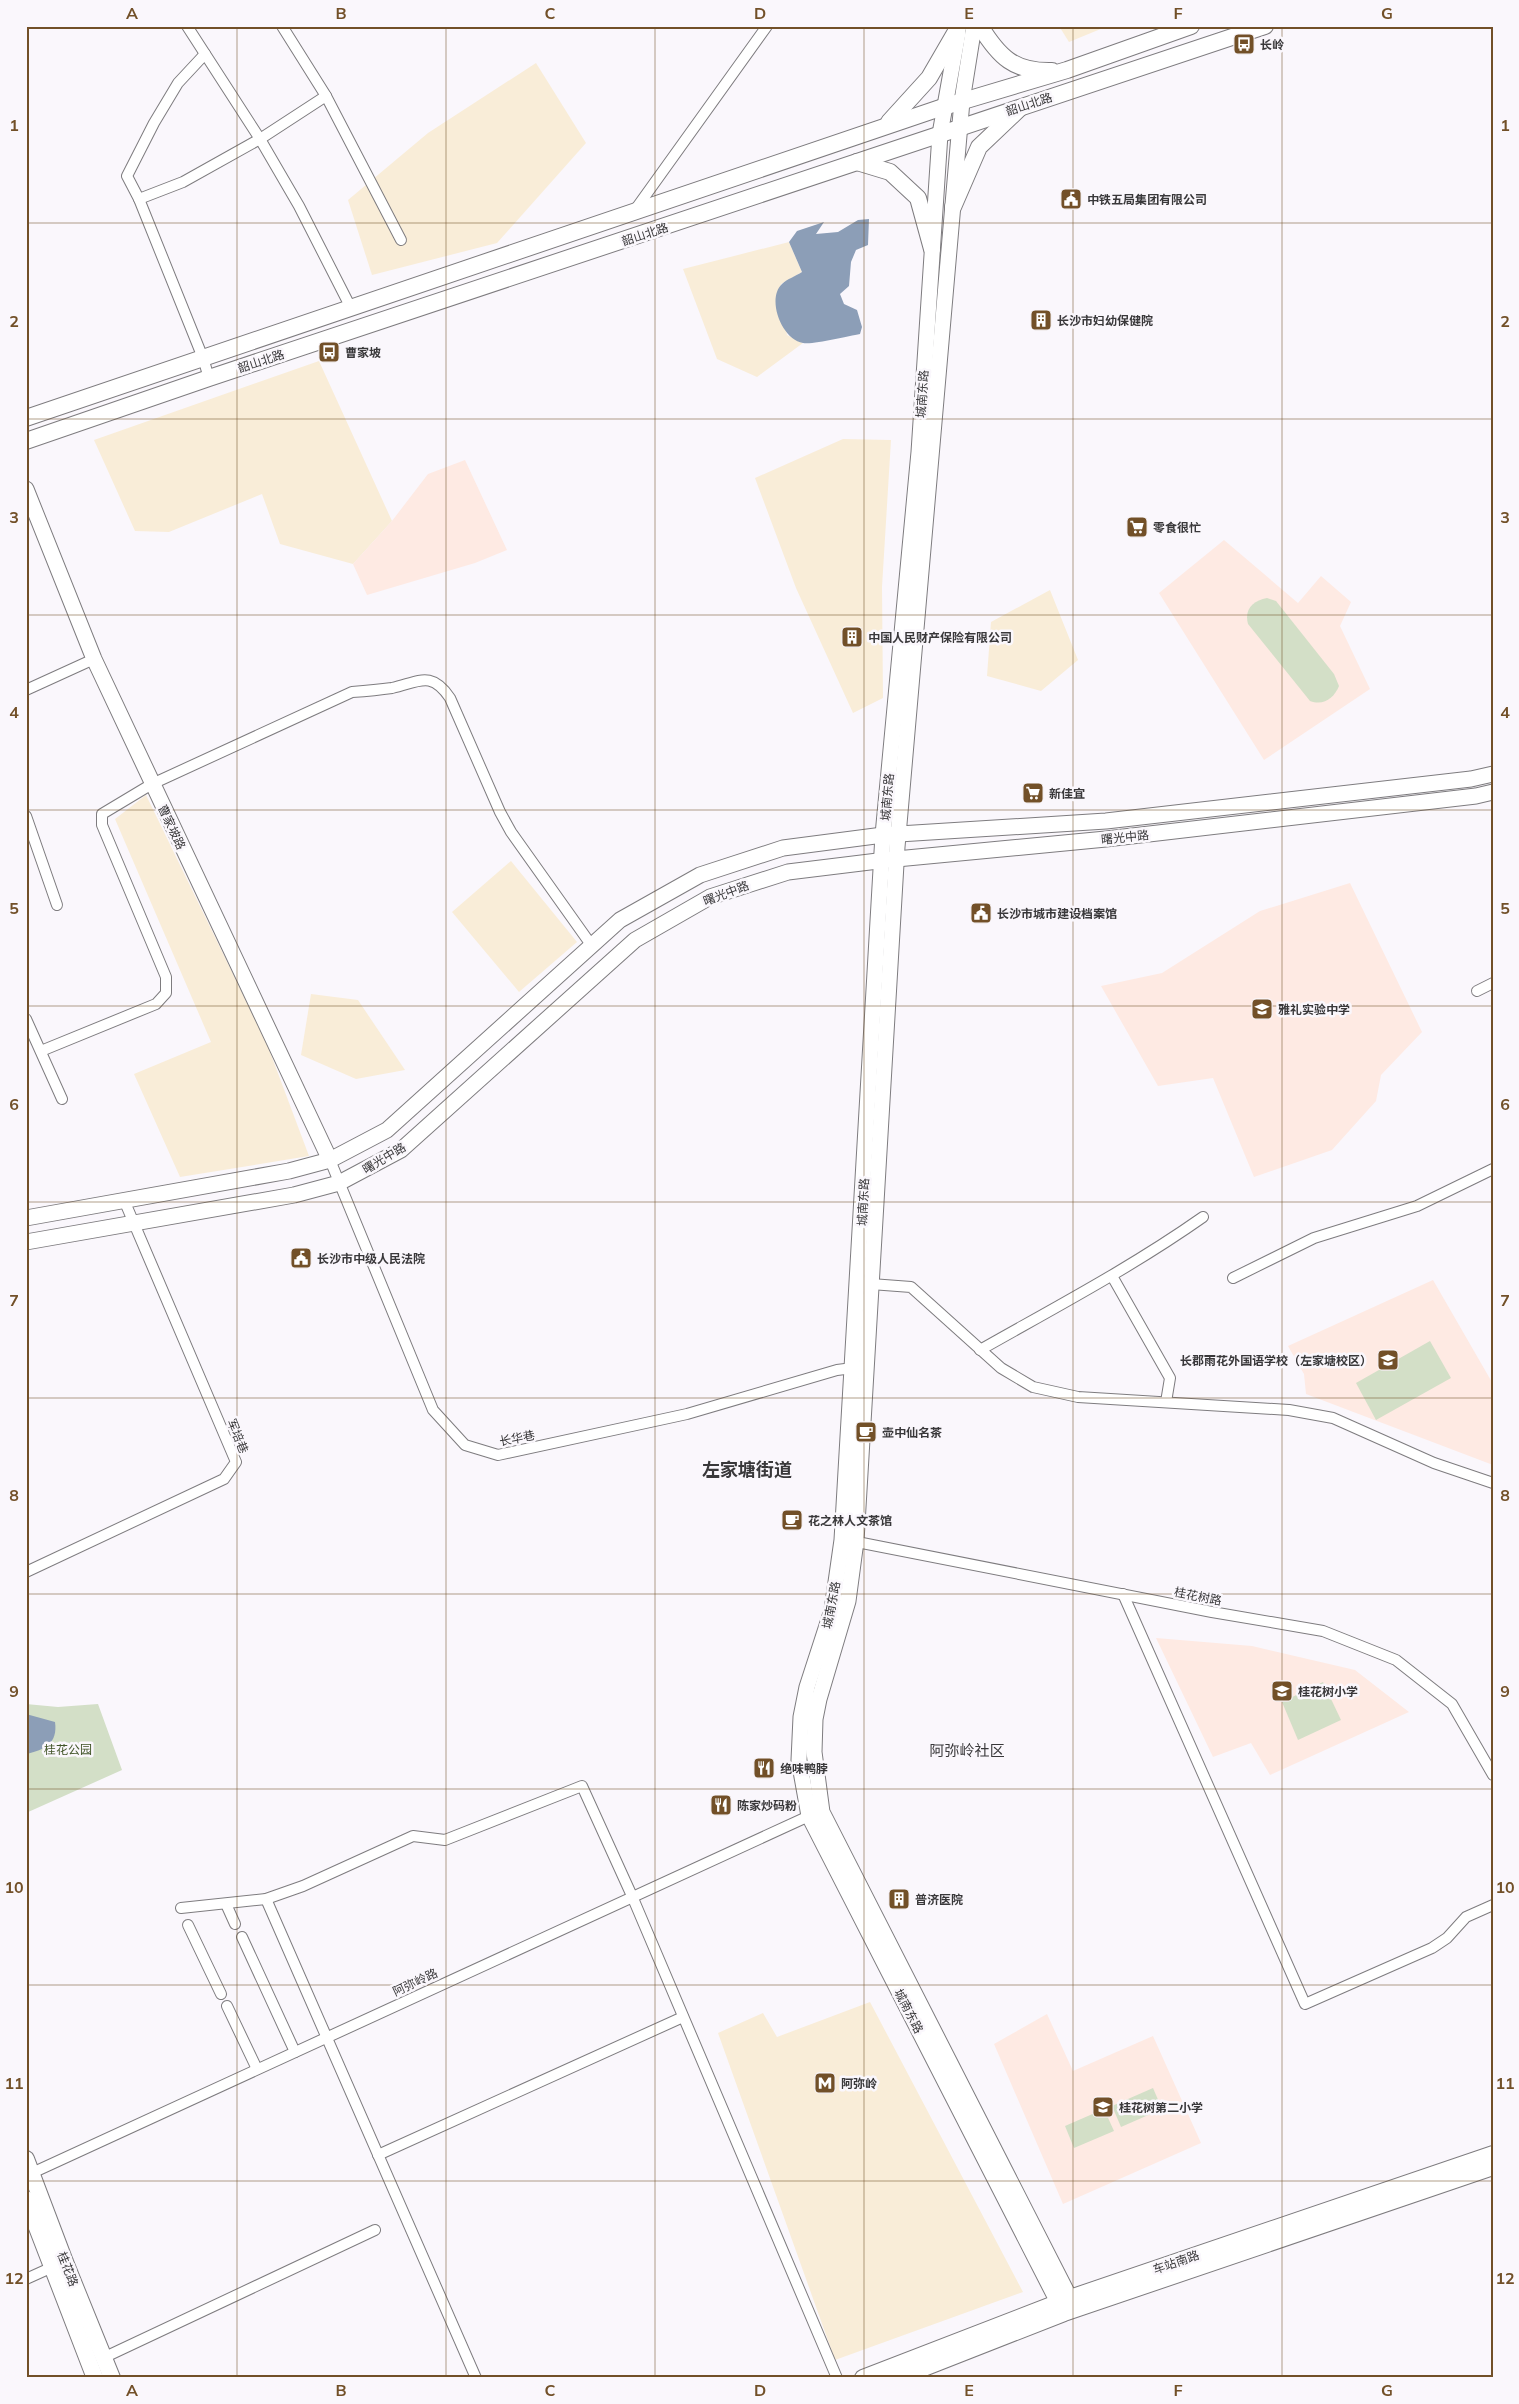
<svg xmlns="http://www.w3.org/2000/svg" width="1519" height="2404" font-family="Mulish,'Noto Sans SC',sans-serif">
  <rect width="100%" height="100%" fill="#faf7fc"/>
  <g fill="#f9edd8">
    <polygon points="1059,26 1108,26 1069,42"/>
    <polygon points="536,63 586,143 497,243 372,275 348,200 428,133"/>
    <polygon points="789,242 802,272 781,284 787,335 803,343 757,377 717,359 683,269"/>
    <polygon points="319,361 392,521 353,564 280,544 262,494 169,532 135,531 94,440"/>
    <polygon points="843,439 891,440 882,587 883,698 853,713 796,588 755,478"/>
    <polygon points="1050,590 1078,660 1041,691 987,676 991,622"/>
    <polygon points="146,795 267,1044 309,1156 180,1177 134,1074 211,1042 115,819"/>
    <polygon points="511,861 577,942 519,992 452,912"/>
    <polygon points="311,994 358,1000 405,1070 356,1079 301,1055"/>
    <polygon points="870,2002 1023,2292 835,2360 718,2033 763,2013 777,2037"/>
  </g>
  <g fill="#feeae3">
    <polygon points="465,460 507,550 475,563 367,595 353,564 392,521 428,474"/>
    <polygon points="1224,540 1298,603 1321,576 1351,602 1340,626 1370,689 1264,760 1159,593"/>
    <polygon points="1350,883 1422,1032 1381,1075 1376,1101 1332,1150 1254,1177 1213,1078 1158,1086 1101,986 1162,973 1260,911"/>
    <polygon points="1433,1280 1493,1384 1493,1465 1306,1394 1304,1374 1288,1346"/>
    <polygon points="1156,1638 1252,1646 1355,1670 1409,1712 1270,1775 1251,1743 1213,1757"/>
    <polygon points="1047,2014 1073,2071 1153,2036 1201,2143 1063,2204 994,2044"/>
  </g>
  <g fill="#d3dfc7">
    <path d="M1267,598L1276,601L1334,674L1339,686C1334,698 1324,706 1310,701L1248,624C1244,609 1253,601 1267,598Z"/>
    <polygon points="1430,1341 1451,1378 1376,1420 1356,1383"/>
    <polygon points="1323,1682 1341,1720 1298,1740 1282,1702"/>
    <polygon points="26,1704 58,1707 98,1704 122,1770 26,1813"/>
    <polygon points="1153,2088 1162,2109 1121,2127 1112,2106"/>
    <polygon points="1104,2109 1114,2131 1074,2148 1065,2126"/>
  </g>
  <g fill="#8c9eb7">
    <path d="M869,219L868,245L856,250L851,262L849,286L840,294L844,304L857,310L862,327L860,334C848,336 813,345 803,343C782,340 766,299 782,284C787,279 796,276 802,272L789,242L797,231L824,222L816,234L838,232L858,220Z"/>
    <path d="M26,1714L55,1722C58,1743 45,1750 26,1754Z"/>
  </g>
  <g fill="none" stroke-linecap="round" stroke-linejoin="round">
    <g stroke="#7e7c7f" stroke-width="12">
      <g id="street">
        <polyline points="187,26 260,139 299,206 351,308"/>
        <polyline points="282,26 326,96 401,240"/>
        <polyline points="205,54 178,83 154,123 127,176 139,199 203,358 209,378"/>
        <polyline points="139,199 183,182 260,139 326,96"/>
        <polyline points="635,210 767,26"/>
        <polyline points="26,690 94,659"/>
        <polyline points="26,816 57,905"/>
        <polyline points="1477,991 1493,983"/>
        <polyline points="26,1019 62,1099"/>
        <path d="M41,1051L156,1004L166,993V977L102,825V814L152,784L352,692C366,691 378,690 392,688C419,682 431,670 450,698L500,812L511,832L592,946"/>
        <polyline points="330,1160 433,1410 465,1445 498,1455 687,1414 837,1370 853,1368"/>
        <polyline points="1112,1276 1170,1378 1166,1402"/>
        <polyline points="1233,1278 1314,1238 1417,1206 1493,1169"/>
        <polyline points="871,1284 911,1287 1001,1368 1033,1387 1078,1397 1289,1410 1333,1418 1434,1463 1493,1483"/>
        <path d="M980,1350C1056,1307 1132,1267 1203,1217"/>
        <polyline points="852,1541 1212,1612 1323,1631 1396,1660 1452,1704 1493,1775"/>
        <polyline points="26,1572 224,1479 236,1462 124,1200"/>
        <polyline points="1123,1594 1305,2004 1432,1948 1447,1938 1466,1917 1493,1905"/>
        <polyline points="266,1899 476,2378"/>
        <polyline points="226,1904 235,1924"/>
        <polyline points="181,1908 266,1899 303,1886 413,1836 445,1840 582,1786 632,1896 837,2378"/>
        <polyline points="188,1925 221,1994"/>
        <polyline points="242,1937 295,2052"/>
        <polyline points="227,2006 257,2069"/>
        <polyline points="378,2155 683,2017"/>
        <polyline points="32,2173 809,1816"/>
        <polyline points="26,2279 57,2265"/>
        <polyline points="103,2358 375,2230"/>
      </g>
    </g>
    <g stroke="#7e7c7f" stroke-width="17">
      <g id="secondary">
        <polyline points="974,26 962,101 897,847 856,1541 848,1601 819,1699 815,1719 814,1752 822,1812 1075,2308"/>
        <polyline points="958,33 940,134 919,452 883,835 842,1540 832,1610 807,1687 801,1717 799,1760 809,1816 1063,2312"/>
        <polyline points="26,489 94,659 330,1160"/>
        <polyline points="26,1218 289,1171 330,1160 387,1130 620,920 700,875 783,848 883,835 1106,821 1471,779 1493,774"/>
        <polyline points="26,1242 294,1195 339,1183 401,1150 635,940 710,897 788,872 886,860 1106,839 1476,796 1493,792"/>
      </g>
    </g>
    <g stroke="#7e7c7f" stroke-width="18">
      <g id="primary">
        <path d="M980,26C999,57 1014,72 1052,71"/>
        <polyline points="889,122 929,78 958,28"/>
        <polyline points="857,162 890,172 918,198 932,249"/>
        <polyline points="953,207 979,147 1019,109"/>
        <polyline points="26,418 943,107 1067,70 1191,26"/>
        <polyline points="26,441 209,378 1265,26"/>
        <polyline points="26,2159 65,2262 112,2378"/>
        <polyline points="26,2199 95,2378"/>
        <polyline points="863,2378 1070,2298 1493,2154"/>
        <polyline points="898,2378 1064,2313 1493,2167"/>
      </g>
    </g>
    <use href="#street" stroke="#fff" stroke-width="10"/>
    <use href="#secondary" stroke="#fff" stroke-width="15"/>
    <use href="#primary" stroke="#fff" stroke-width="16"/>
  </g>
  <path fill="none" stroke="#725028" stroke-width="1" stroke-opacity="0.55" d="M237,26V2378M446,26V2378M655,26V2378M864,26V2378M1073,26V2378M1282,26V2378M26,223H1493M26,419H1493M26,615H1493M26,810H1493M26,1006H1493M26,1202H1493M26,1398H1493M26,1594H1493M26,1789H1493M26,1985H1493M26,2181H1493"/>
  <defs>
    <g id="bus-square" transform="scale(1.125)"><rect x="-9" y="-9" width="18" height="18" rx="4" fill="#725028" stroke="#faf7fc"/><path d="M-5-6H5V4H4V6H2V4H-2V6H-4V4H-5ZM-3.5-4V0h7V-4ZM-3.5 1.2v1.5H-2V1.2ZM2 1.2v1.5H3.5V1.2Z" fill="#fff"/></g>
    <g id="civic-square" transform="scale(1.125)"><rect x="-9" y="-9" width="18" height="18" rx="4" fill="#725028" stroke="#faf7fc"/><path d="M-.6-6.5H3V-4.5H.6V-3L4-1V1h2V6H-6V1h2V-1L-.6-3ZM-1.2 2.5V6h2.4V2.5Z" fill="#fff"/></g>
    <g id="building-square" transform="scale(1.125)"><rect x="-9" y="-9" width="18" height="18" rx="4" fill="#725028" stroke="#faf7fc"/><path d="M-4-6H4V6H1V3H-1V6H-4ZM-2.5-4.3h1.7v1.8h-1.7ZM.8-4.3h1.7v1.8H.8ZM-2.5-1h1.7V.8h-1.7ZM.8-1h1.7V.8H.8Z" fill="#fff"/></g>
    <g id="supermarket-square" transform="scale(1.125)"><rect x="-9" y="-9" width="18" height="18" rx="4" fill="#725028" stroke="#faf7fc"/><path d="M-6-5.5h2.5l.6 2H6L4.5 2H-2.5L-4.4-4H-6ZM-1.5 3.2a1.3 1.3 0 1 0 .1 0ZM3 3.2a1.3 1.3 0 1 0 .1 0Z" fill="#fff"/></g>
    <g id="school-square" transform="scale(1.125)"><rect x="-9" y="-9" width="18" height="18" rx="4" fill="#725028" stroke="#faf7fc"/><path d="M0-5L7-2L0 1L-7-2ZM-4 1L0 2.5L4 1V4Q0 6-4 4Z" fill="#fff"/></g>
    <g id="cafe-square" transform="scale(1.125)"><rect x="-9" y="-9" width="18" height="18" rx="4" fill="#725028" stroke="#faf7fc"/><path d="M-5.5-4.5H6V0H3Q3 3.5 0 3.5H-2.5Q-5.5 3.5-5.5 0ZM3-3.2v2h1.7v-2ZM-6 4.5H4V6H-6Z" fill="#fff"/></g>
    <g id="restaurant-square" transform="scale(1.125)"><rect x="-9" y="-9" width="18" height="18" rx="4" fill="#725028" stroke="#faf7fc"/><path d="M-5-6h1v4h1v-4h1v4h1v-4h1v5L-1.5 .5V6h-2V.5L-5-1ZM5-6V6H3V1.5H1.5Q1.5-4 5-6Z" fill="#fff"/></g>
    <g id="metro-square" transform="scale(1.125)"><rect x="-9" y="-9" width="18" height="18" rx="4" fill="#725028" stroke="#faf7fc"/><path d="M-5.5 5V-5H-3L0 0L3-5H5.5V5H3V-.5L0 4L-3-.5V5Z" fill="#fff"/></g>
  </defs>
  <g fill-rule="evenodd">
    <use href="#bus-square" x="1244" y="44"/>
    <use href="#civic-square" x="1071" y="199"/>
    <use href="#building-square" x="1041" y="320"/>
    <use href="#bus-square" x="329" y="352"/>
    <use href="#supermarket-square" x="1137" y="527"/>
    <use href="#building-square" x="852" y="637"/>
    <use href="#supermarket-square" x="1033" y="793"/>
    <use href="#civic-square" x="981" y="913"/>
    <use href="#school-square" x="1262" y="1009"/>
    <use href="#civic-square" x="301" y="1258"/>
    <use href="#school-square" x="1388" y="1360"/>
    <use href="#cafe-square" x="866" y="1432"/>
    <use href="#cafe-square" x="792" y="1520"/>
    <use href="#school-square" x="1282" y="1691"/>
    <use href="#restaurant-square" x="764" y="1768"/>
    <use href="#restaurant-square" x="721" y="1805"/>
    <use href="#building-square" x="899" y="1899"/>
    <use href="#metro-square" x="825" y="2083"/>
    <use href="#school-square" x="1103" y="2107"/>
  </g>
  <g text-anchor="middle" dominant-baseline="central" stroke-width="5" stroke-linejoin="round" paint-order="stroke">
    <g font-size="12" font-weight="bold" fill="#39383a" stroke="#faf7fc" text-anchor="start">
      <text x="1260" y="44">长岭</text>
      <text x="1087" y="199">中铁五局集团有限公司</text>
      <text x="1057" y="320">长沙市妇幼保健院</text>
      <text x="345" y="352">曹家坡</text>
      <text x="1153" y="527">零食很忙</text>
      <text x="868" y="637">中国人民财产保险有限公司</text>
      <text x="1049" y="793">新佳宜</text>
      <text x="997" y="913">长沙市城市建设档案馆</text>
      <text x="1278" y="1009">雅礼实验中学</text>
      <text x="317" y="1258">长沙市中级人民法院</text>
      <text x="1372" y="1360" text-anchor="end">长郡雨花外国语学校（左家塘校区）</text>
      <text x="882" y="1432">壶中仙名茶</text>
      <text x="808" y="1520">花之林人文茶馆</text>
      <text x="1298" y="1691">桂花树小学</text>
      <text x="780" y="1768">绝味鸭脖</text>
      <text x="737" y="1805">陈家炒码粉</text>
      <text x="915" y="1899">普济医院</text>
      <text x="841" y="2083">阿弥岭</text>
      <text x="1119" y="2107">桂花树第二小学</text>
    </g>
    <g font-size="12" fill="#39383a" stroke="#faf7fc">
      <text transform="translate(1029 104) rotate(-18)">韶山北路</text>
      <text transform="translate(645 234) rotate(-18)">韶山北路</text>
      <text transform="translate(261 361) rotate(-18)">韶山北路</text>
      <text transform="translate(922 394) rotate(-86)">城南东路</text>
      <text transform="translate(887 797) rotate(-85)">城南东路</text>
      <text transform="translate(172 827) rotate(65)">曹家坡路</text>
      <text transform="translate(1125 837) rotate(-6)">曙光中路</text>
      <text transform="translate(726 893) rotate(-21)">曙光中路</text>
      <text transform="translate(384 1158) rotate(-31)">曙光中路</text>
      <text transform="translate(863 1202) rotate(-87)">城南东路</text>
      <text transform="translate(238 1436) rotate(68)">军培巷</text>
      <text transform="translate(517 1438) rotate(-11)">长华巷</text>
      <text transform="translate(1198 1596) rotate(11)">桂花树路</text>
      <text transform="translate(831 1605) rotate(-79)">城南东路</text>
      <text transform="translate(415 1982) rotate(-25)">阿弥岭路</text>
      <text transform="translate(909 2011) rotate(63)">城南东路</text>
      <text transform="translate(1176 2262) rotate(-19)">车站南路</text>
      <text transform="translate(68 2269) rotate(69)">桂花路</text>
    </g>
    <g font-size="12" fill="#425629" stroke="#faf7fc">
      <text x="68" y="1749">桂花公园</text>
    </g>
    <g font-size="15" fill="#39383a" stroke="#faf7fc">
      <text x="967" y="1750">阿弥岭社区</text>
    </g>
    <g font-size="18" font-weight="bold" fill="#39383a" stroke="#faf7fc">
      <text x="747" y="1469">左家塘街道</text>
    </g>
  </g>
  <rect width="1519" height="2404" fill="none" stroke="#faf7fc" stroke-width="55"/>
  <rect x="28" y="28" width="1464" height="2348" fill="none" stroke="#725028" stroke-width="2"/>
  <g font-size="16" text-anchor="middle" font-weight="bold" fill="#725028">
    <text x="132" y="19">A</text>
    <text x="341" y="19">B</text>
    <text x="550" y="19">C</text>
    <text x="760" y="19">D</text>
    <text x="969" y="19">E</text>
    <text x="1178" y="19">F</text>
    <text x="1387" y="19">G</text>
    <text x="14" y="131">1</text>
    <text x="1505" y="131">1</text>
    <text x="14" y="327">2</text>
    <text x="1505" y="327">2</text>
    <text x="14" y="523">3</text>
    <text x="1505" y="523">3</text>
    <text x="14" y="718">4</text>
    <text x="1505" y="718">4</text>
    <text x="14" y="914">5</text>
    <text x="1505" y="914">5</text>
    <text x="14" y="1110">6</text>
    <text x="1505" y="1110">6</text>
    <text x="14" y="1306">7</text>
    <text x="1505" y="1306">7</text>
    <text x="14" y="1501">8</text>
    <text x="1505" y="1501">8</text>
    <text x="14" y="1697">9</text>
    <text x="1505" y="1697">9</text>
    <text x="14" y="1893">10</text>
    <text x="1505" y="1893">10</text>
    <text x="14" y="2089">11</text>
    <text x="1505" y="2089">11</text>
    <text x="14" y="2284">12</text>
    <text x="1505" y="2284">12</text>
    <text x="132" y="2396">A</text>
    <text x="341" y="2396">B</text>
    <text x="550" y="2396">C</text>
    <text x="760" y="2396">D</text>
    <text x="969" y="2396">E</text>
    <text x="1178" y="2396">F</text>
    <text x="1387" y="2396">G</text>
  </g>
</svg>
